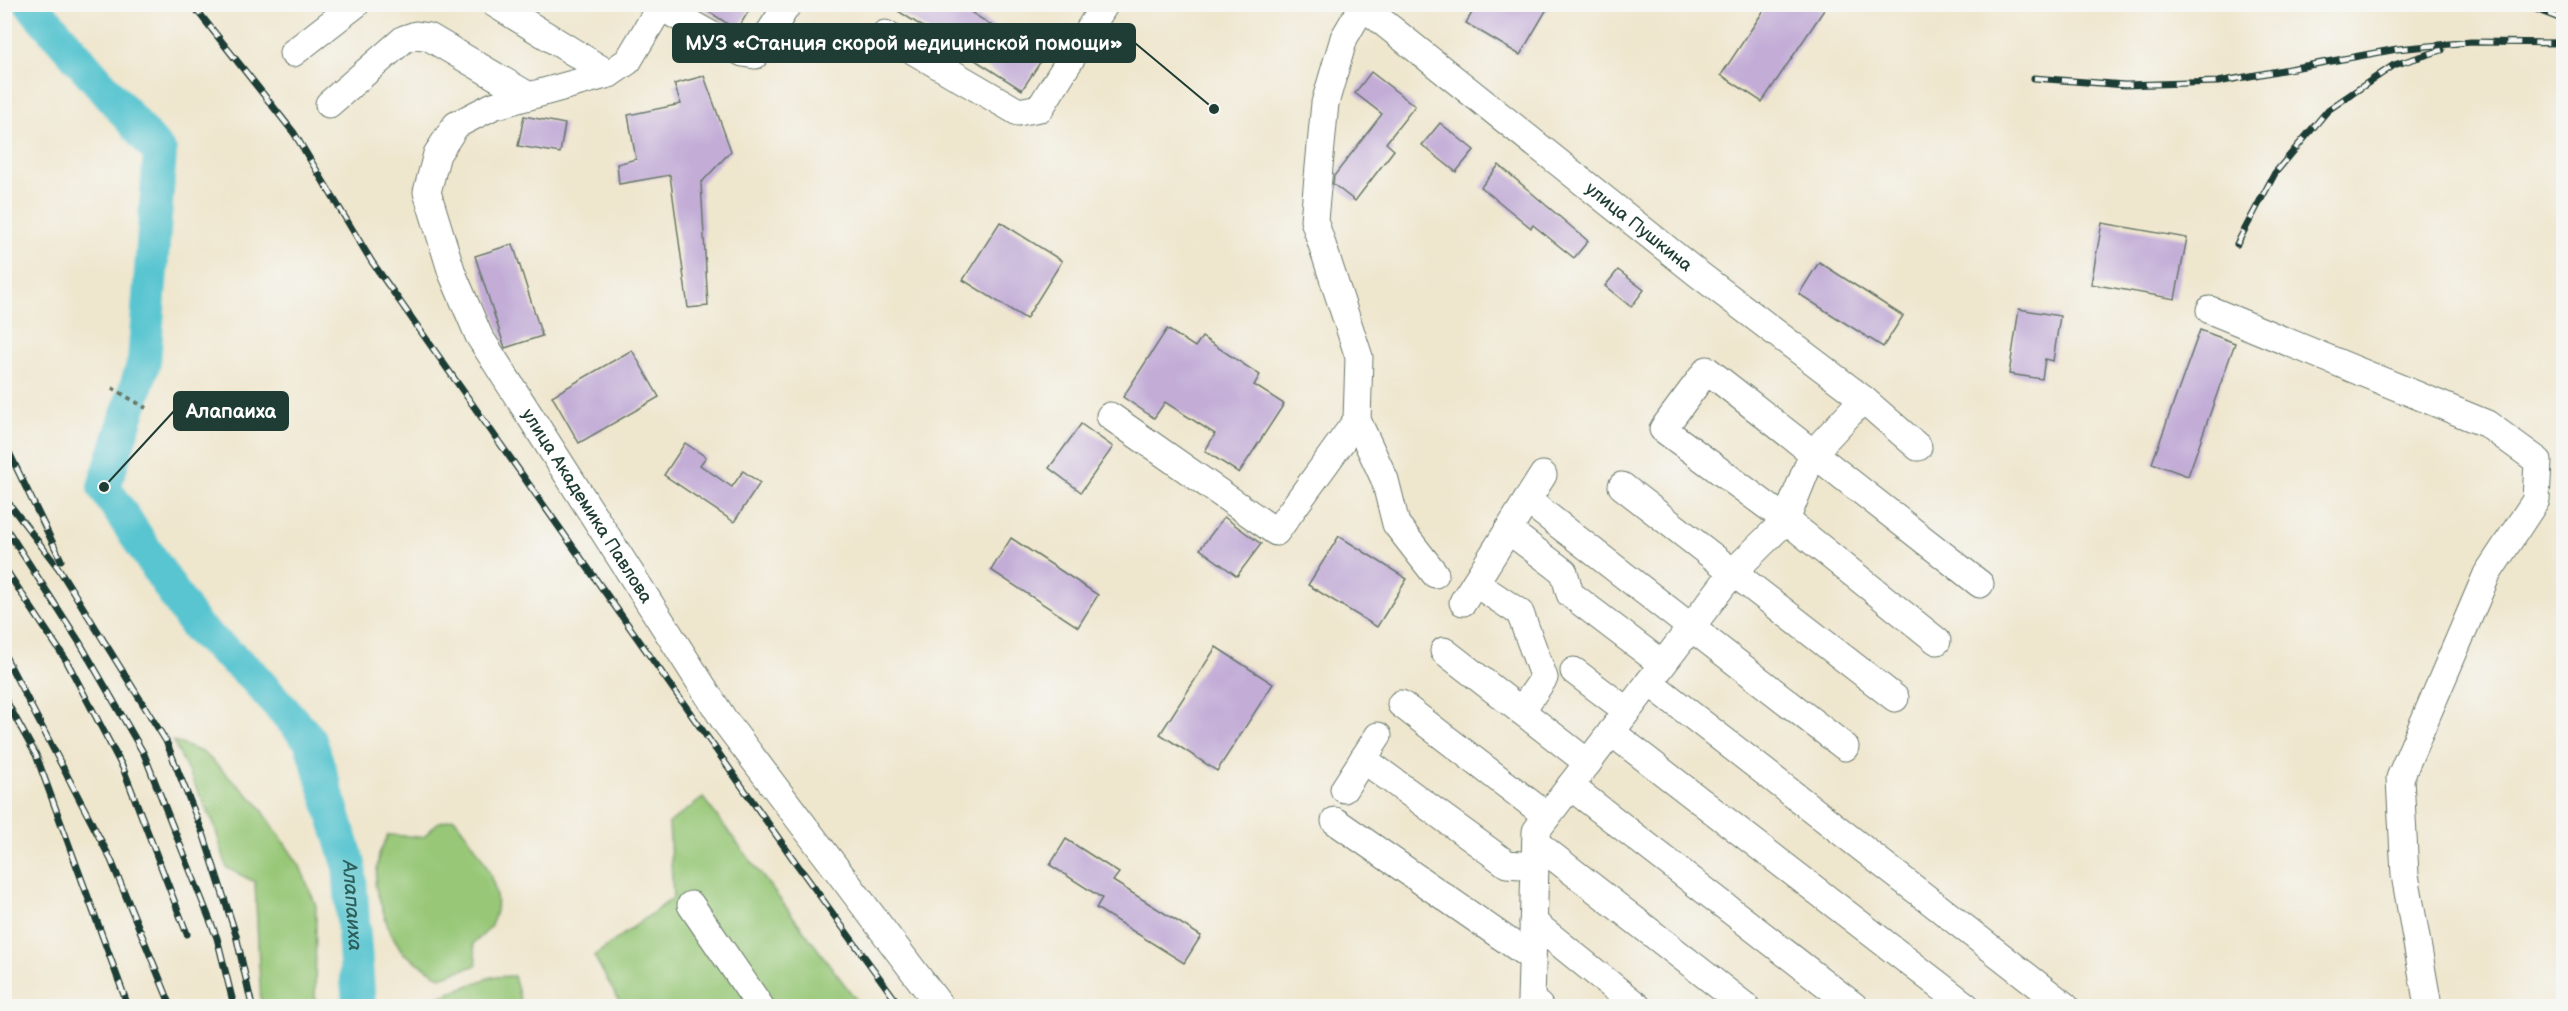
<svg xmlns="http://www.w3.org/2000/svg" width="2568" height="1011" font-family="'Balsamiq Sans',sans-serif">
  <rect width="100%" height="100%" fill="#f6f6f2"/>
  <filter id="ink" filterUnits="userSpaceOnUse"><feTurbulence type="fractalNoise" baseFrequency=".0167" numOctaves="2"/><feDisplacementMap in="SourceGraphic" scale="12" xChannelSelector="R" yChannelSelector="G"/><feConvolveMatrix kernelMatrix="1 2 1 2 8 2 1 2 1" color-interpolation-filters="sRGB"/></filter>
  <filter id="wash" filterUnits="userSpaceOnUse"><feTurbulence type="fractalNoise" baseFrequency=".008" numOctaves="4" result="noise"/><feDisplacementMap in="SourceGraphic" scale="24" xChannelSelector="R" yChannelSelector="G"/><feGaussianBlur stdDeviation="1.35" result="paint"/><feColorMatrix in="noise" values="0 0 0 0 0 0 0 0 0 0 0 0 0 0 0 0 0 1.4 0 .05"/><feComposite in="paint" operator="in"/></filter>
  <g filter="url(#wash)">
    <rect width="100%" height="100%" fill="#efe6ce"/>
    <g fill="#97c777" stroke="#5b8256" stroke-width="1.5">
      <polygon points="173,741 204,753 258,804 300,866 316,906 315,1006 261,1006 255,882 227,868 214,824"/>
      <polygon points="703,798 861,1006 622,1006 594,956 673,898 669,823"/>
      <path d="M454,818C474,843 509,889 492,923C489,931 479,938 473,944L477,965L440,977L403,953L389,930L375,885L379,854L388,835L424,837L437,823Z"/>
      <polygon points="514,976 522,1006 415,1006 491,977"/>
    </g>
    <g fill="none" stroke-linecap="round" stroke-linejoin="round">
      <path stroke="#58c5d0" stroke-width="34" id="s1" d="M31,4L160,153L144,362L104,487L196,627L251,674L310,740L349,864L359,1006"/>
    </g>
    <g id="blocks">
      <g fill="#c3add7">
        <polygon points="697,4 753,4 737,30"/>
        <polygon points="887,4 958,4 1043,58 1022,90"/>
        <polygon points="1477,4 1550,4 1520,55 1466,23"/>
        <polygon points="1768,4 1828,4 1762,102 1721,75"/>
        <polygon points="1371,72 1415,106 1386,143 1394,150 1355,201 1333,184 1334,176 1382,114 1355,93"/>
        <polygon points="704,76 731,151 701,183 708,306 688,308 670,175 619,184 617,164 636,159 628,115 681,104 674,84"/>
        <polygon points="524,116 565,124 560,153 518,146"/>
        <polygon points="1440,123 1474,150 1456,172 1422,145"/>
        <polygon points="1499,165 1588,241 1574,258 1533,225 1531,228 1481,187"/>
        <polygon points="1000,222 1062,261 1026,319 963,280"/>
        <polygon points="2102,223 2187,238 2175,299 2091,284"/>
        <polygon points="513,244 542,336 505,348 475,256"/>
        <polygon points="1819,262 1903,316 1883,347 1799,294"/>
        <polygon points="1618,270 1644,290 1631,307 1605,286"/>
        <polygon points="2019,309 2060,316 2053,361 2045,359 2042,379 2009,374"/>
        <polygon points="1167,329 1195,347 1202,337 1260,375 1254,385 1284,404 1239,473 1205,451 1215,434 1165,402 1154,418 1123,397"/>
        <polygon points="2200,330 2235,343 2188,476 2152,463"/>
        <polygon points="632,350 659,397 579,443 552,396"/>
        <polygon points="1081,424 1113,447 1081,492 1049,468"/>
        <polygon points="685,443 706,457 700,465 732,487 743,471 760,483 734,522 664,475"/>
        <polygon points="1224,517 1261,544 1237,576 1200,549"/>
        <polygon points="1339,536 1407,579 1377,627 1308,585"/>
        <polygon points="1011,538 1098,595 1078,627 991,570"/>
        <polygon points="1216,647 1273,684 1217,771 1160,734"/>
        <polygon points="1066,839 1119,873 1113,881 1201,936 1184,963 1096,908 1102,898 1050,865"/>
      </g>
    </g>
  </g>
  <g filter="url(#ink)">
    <use href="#blocks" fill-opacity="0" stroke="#68786a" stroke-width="1.5"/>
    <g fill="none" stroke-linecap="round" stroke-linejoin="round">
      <g stroke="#68786a" stroke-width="29">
        <g id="minor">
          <polyline points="495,4 609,74"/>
          <path id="s2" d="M662,4L628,61L609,74L493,106L456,125L437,154L427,192L452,273L479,336L724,720L940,1006"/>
          <path id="s3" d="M1360,4L1697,273L1863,399L1918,447"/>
          <polyline points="661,7 743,53 755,55 788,4"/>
          <polyline points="885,34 1018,112 1040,108 1105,4"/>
          <polyline points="293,53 356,4"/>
          <polyline points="329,104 404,39 416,35 429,37 529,96"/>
          <polyline points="2210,310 2487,424 2538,461 2536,500 2487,574 2400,778 2405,875 2428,1006"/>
          <polyline points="1110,416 1276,532 1357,420 1359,357 1314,220 1325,103 1344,38 1362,7"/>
          <polyline points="1357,420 1385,480 1396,524 1435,574"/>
          <polyline points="1622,486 1895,698"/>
          <polyline points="1527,500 1845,747"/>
          <polyline points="1508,530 1564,572 1570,594 1662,664"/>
          <polyline points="1475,583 1520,613 1544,678 1521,711"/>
          <polyline points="1463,602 1543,475"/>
          <polyline points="1937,641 1786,520 1663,429 1707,370 1980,584"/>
          <polyline points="1444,651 1588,763"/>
          <polyline points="1574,671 1627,711"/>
          <polyline points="1649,682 2065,1006"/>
          <polyline points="1401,704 1547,816"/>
          <polyline points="1611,732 1966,1006"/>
          <polyline points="1363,759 1507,864 1535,866"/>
          <polyline points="1570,786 1854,1006"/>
          <polyline points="1344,789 1378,736"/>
          <polyline points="1335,821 1531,957"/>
          <polyline points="1536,843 1745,1006"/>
          <polyline points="691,905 760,1006"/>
          <polyline points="1533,922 1637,1006"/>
          <polyline points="1539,1006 1531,1000 1536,831 1733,572 1786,520 1813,453 1863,399"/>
        </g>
      </g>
      <polyline stroke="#68786a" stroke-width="4" stroke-dasharray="4.5 4.5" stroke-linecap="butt" points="112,388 146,408"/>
      <use href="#minor" stroke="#fff" stroke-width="27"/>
      <g stroke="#1f3d34" stroke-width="7">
        <g id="rail">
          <polyline points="192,4 294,133 372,262 796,863 900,1006"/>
          <polyline points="2523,4 2564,20"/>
          <polyline points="2034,78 2125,85 2218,82 2397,49 2471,42 2564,43"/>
          <polyline points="2237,244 2275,173 2328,110 2394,65 2442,50"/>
          <polyline points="4,442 61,560"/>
          <polyline points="4,497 59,569 166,741 204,836 236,935 252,1006"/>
          <polyline points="4,525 80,643 144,754 217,938 234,1006"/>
          <polyline points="4,567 66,660 123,768 187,934"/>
          <polyline points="4,654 111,860 171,1006"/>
          <polyline points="4,697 36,755 128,1006"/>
        </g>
      </g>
      <use href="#rail" stroke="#f6f6f2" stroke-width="4.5" stroke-dasharray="14" stroke-linecap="butt"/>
    </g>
  </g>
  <g text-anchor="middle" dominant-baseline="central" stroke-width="5" stroke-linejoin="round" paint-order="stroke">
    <g font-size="18" fill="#1f3d34" stroke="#f6f6f2">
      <text stroke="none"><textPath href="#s3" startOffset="357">улица Пушкина</textPath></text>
      <text stroke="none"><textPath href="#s2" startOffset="680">улица Академика Павлова</textPath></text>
    </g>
    <g font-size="20" font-style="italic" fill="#2d5f5b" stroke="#f6f6f2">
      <text stroke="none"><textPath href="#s1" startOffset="1038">Алапаиха</textPath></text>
    </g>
  </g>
  <path fill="none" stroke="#1f3d34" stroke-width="2" d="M1214 109L1135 43M104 487L174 411"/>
  <g fill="#1f3d34" stroke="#f6f6f2" stroke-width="2">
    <circle cx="1214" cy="109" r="6"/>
    <circle cx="104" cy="487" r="6"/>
  </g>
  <g fill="#1f3d34" stroke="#1f3d34" stroke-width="2">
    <rect x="673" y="24" width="462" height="38" rx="6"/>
    <rect x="174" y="392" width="114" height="38" rx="6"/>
  </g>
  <g font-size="20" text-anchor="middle" font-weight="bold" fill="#fff">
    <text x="904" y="50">МУЗ «Станция скорой медицинской помощи»</text>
    <text x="231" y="418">Алапаиха</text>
  </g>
  <rect width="2568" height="1011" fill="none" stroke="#f6f6f2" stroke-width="24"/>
</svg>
